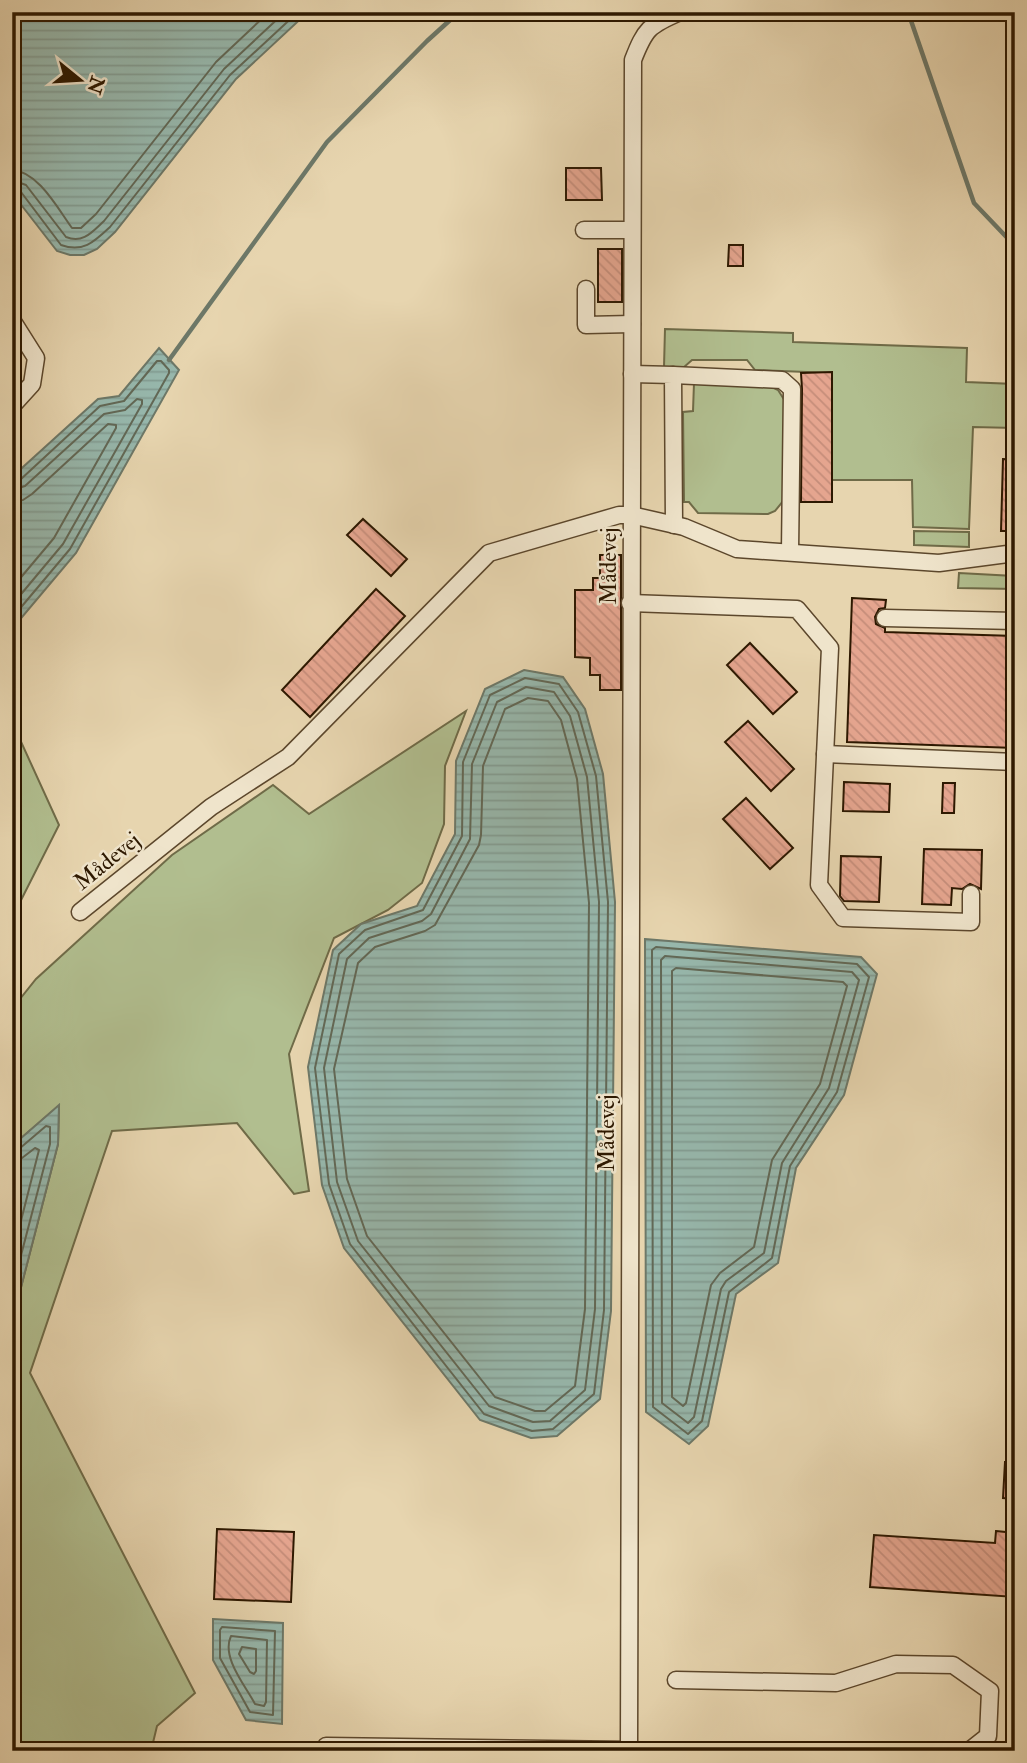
<svg xmlns="http://www.w3.org/2000/svg" width="1027" height="1763" font-family="'IM FELL Double Pica',serif">
  <defs>
    <pattern id="water-rules" width="6" height="5" patternUnits="userSpaceOnUse" patternTransform="scale(1.75)"><rect width="6" height="5" fill="#97b8ad"/><path d="M0 2.5h6" fill="none" stroke="#829d93"/></pattern>
    <pattern id="building-back-hatch" width="6" height="6" patternUnits="userSpaceOnUse" patternTransform="scale(1.75)"><rect width="6" height="6" fill="#e5a58f"/><path d="M-1 5l2 2M0 0l6 6M5-1l2 2" fill="none" stroke="#c58d7a"/></pattern>
  </defs>
  <rect width="100%" height="100%" fill="#e7d5af"/>
  <filter id="stains"><feTurbulence type="fractalNoise" baseFrequency=".00286" numOctaves="4"/><feColorMatrix values="0 0 0 0 .2 0 0 0 0 .09 0 0 0 0 .02 0 0 0 .5 -.17"/></filter>
  <radialGradient id="worn" r=".72"><stop offset=".6" stop-color="#630" stop-opacity="0"/><stop offset="1" stop-color="#630" stop-opacity=".3"/></radialGradient>
  <g fill="#b1be8f" stroke="#6f6b48" stroke-width="2">
    <polygon points="665,329 793,333 793,342 967,348 966,382 1015,384 1015,428 973,427 969,529 913,527 912,480 832,480 832,373 755,370 747,360 692,360 683,368 664,367"/>
    <polygon points="694,383 772,387 778,390 785,401 784,500 775,511 768,514 698,513 689,502 684,502 683,412 693,411"/>
    <polygon points="914,531 969,532 969,547 914,545"/>
    <polygon points="959,573 1014,576 1015,589 958,588"/>
    <polygon points="466,711 445,766 444,824 422,883 388,910 334,938 289,1054 309,1191 294,1194 237,1123 112,1131 30,1373 195,1693 157,1726 151,1751 12,1751 12,1298 19,1295 58,1144 59,1106 12,1146 12,1009 36,979 172,855 273,785 309,814"/>
    <polygon points="12,722 59,825 12,918"/>
  </g>
  <g fill="url(#water-rules)" stroke="#6d7868" stroke-width="2">
    <polygon points="12,12 308,12 236,79 115,232 97,249 84,255 70,255 57,251 12,193"/>
    <polygon points="159,348 179,370 76,553 12,629 12,477 98,399 119,396"/>
    <polygon points="524,670 563,677 585,709 603,774 615,902 611,1311 600,1399 557,1436 531,1438 480,1420 344,1248 322,1185 308,1067 333,950 361,924 417,906 455,834 456,761 485,689"/>
    <polygon points="645,939 861,957 877,974 844,1095 796,1168 778,1263 736,1294 708,1426 689,1444 646,1412"/>
    <polygon points="59,1105 58,1144 19,1295 12,1298 12,1146"/>
    <polygon points="213,1619 283,1623 282,1724 246,1720 213,1660"/>
  </g>
  <g fill="none" stroke-linecap="round" stroke-linejoin="round">
    <g stroke="#626856" stroke-width="2">
      <path d="M12,170C38,171 58,209 72,228H81L96,214L216,62L269,12"/>
      <path d="M12,180L26,185L66,237C83,244 92,232 104,221L224,69L285,12"/>
      <path d="M12,189L21,192L61,245C83,253 94,242 110,227L230,75L298,12"/>
      <polyline points="12,481 20,480 100,406 124,401 157,361 161,361 169,370 169,373 70,549 12,618"/>
      <polyline points="12,490 25,486 104,414 125,410 137,399 142,400 142,404 63,544 12,605"/>
      <polyline points="12,501 23,500 32,494 108,424 116,425 116,428 54,538 12,588"/>
      <polygon points="525,678 559,684 578,712 596,776 608,902 604,1310 594,1394 553,1429 532,1431 484,1414 350,1244 329,1184 315,1068 339,954 365,930 423,910 462,836 463,762 490,695"/>
      <polygon points="526,687 554,692 570,716 587,777 599,902 595,1309 585,1390 550,1421 533,1422 489,1406 358,1241 337,1182 324,1068 347,959 369,938 422,921 431,914 470,839 472,764 497,702"/>
      <polygon points="528,698 548,701 561,720 577,779 589,903 585,1309 575,1386 545,1411 535,1411 495,1397 367,1236 347,1179 334,1069 358,963 375,947 425,931 435,925 479,845 481,835 483,766 505,709"/>
      <polygon points="656,947 857,964 869,977 837,1092 790,1166 772,1258 729,1292 702,1421 688,1434 653,1407 652,950"/>
      <polygon points="665,956 852,972 859,980 829,1088 782,1163 764,1253 726,1281 721,1289 694,1417 688,1423 662,1403 661,960"/>
      <polygon points="676,968 843,982 847,986 820,1084 772,1160 754,1247 720,1273 711,1285 686,1403 683,1406 672,1397 672,971"/>
      <polyline points="12,1151 19,1149 46,1126 50,1127 50,1144 12,1290"/>
      <polyline points="12,1160 22,1158 35,1148 39,1150 12,1256"/>
      <polygon points="222,1627 275,1631 273,1715 250,1712 220,1658 220,1630"/>
      <path d="M231,1636L267,1640L266,1702L264,1706L255,1704C245,1685 221,1657 231,1636Z"/>
      <polygon points="242,1647 256,1649 256,1671 254,1674 250,1672 239,1654"/>
    </g>
    <g stroke="#6d7868" stroke-width="4.5">
      <polyline points="908,12 974,203 1015,246"/>
      <polyline points="169,360 327,142 427,41 459,12"/>
    </g>
  </g>
  <g fill="url(#building-back-hatch)" stroke="#2d1800" stroke-width="2">
    <polygon points="566,168 601,168 602,200 566,200"/>
    <polygon points="729,245 743,245 743,266 728,266"/>
    <rect x="598" y="249" width="24" height="53"/>
    <polygon points="832,372 832,502 801,502 802,389 801,373"/>
    <polygon points="1003,459 1015,460 1015,531 1001,531"/>
    <polygon points="363,519 407,559 391,576 347,535"/>
    <polygon points="600,555 621,555 621,690 600,690 600,675 590,675 590,658 575,657 575,590 593,590 593,578 600,578"/>
    <polygon points="376,589 405,616 310,717 282,690"/>
    <polygon points="852,598 886,600 885,608 879,609 875,617 876,624 885,628 885,632 1015,636 1015,748 847,742"/>
    <polygon points="750,643 797,692 773,714 727,665"/>
    <polygon points="748,721 794,769 771,791 725,742"/>
    <polygon points="844,782 890,784 889,812 843,811"/>
    <polygon points="943,783 955,783 954,813 942,813"/>
    <polygon points="746,798 793,848 770,869 723,819"/>
    <polygon points="924,849 982,850 981,889 970,884 962,889 952,888 951,905 922,904"/>
    <polygon points="841,856 881,857 879,902 844,901 840,896"/>
    <polygon points="1005,1462 1015,1462 1015,1499 1003,1498"/>
    <polygon points="217,1529 294,1532 291,1602 214,1599"/>
    <polygon points="996,1531 1015,1533 1015,1597 870,1587 874,1535 995,1543"/>
  </g>
  <g fill="none" stroke-linecap="round" stroke-linejoin="round">
    <g stroke="#5c472c" stroke-width="19">
      <g id="minor">
        <polyline points="584,230 632,230"/>
        <polyline points="586,289 586,325 632,324"/>
        <polyline points="12,320 36,358 32,384 12,406"/>
        <polyline points="632,374 673,375 674,525"/>
        <polyline points="673,375 782,380 792,389 790,552"/>
        <polyline points="630,603 797,609 830,648 819,885 843,918 971,922 971,894"/>
        <polyline points="885,618 1015,621"/>
        <polyline points="825,754 1015,762"/>
        <polyline points="80,912 211,807 288,757 489,553 619,515 631,515 684,527 737,549 939,563 1015,553"/>
        <polyline points="676,1680 836,1683 896,1664 953,1665 990,1691 988,1736 969,1751"/>
        <polyline points="326,1746 629,1750"/>
        <path d="M629,1751L633,60C645,29 649,25 680,12"/>
      </g>
    </g>
    <use href="#minor" stroke="#efe4cb" stroke-width="16"/>
  </g>
  <g text-anchor="middle" dominant-baseline="central" stroke-width="5" stroke-linejoin="round" paint-order="stroke">
    <g font-size="23" fill="#2d1800" stroke="#efe4cb">
      <text transform="translate(608 566) rotate(-90)">Mådevej</text>
      <text transform="translate(107 861) rotate(-39)">Mådevej</text>
      <text transform="translate(606 1133) rotate(-90)">Mådevej</text>
    </g>
  </g>
  <rect width="1027" height="1763" fill="none" stroke="#e7d5af" stroke-width="42"/>
  <rect x="14" y="14" width="999" height="1735" fill="none" stroke="#2d1800" stroke-width="3.5"/>
  <rect x="21" y="21" width="985" height="1721" fill="none" stroke="#2d1800" stroke-width="2"/>
  <g transform="translate(80 80) rotate(108)" stroke="#efe4cb" stroke-width="5" paint-order="stroke">
  <path d="M0-5L12 26L0 18L-12 26Z" fill="#2d1800"/>
  <text y="-10" font-size="19" font-weight="bold" text-anchor="middle" fill="#2d1800">N</text>
  </g>
  <rect width="100%" height="100%" filter="url(#stains)"/>
  <rect width="100%" height="100%" fill="url(#worn)"/>
</svg>
